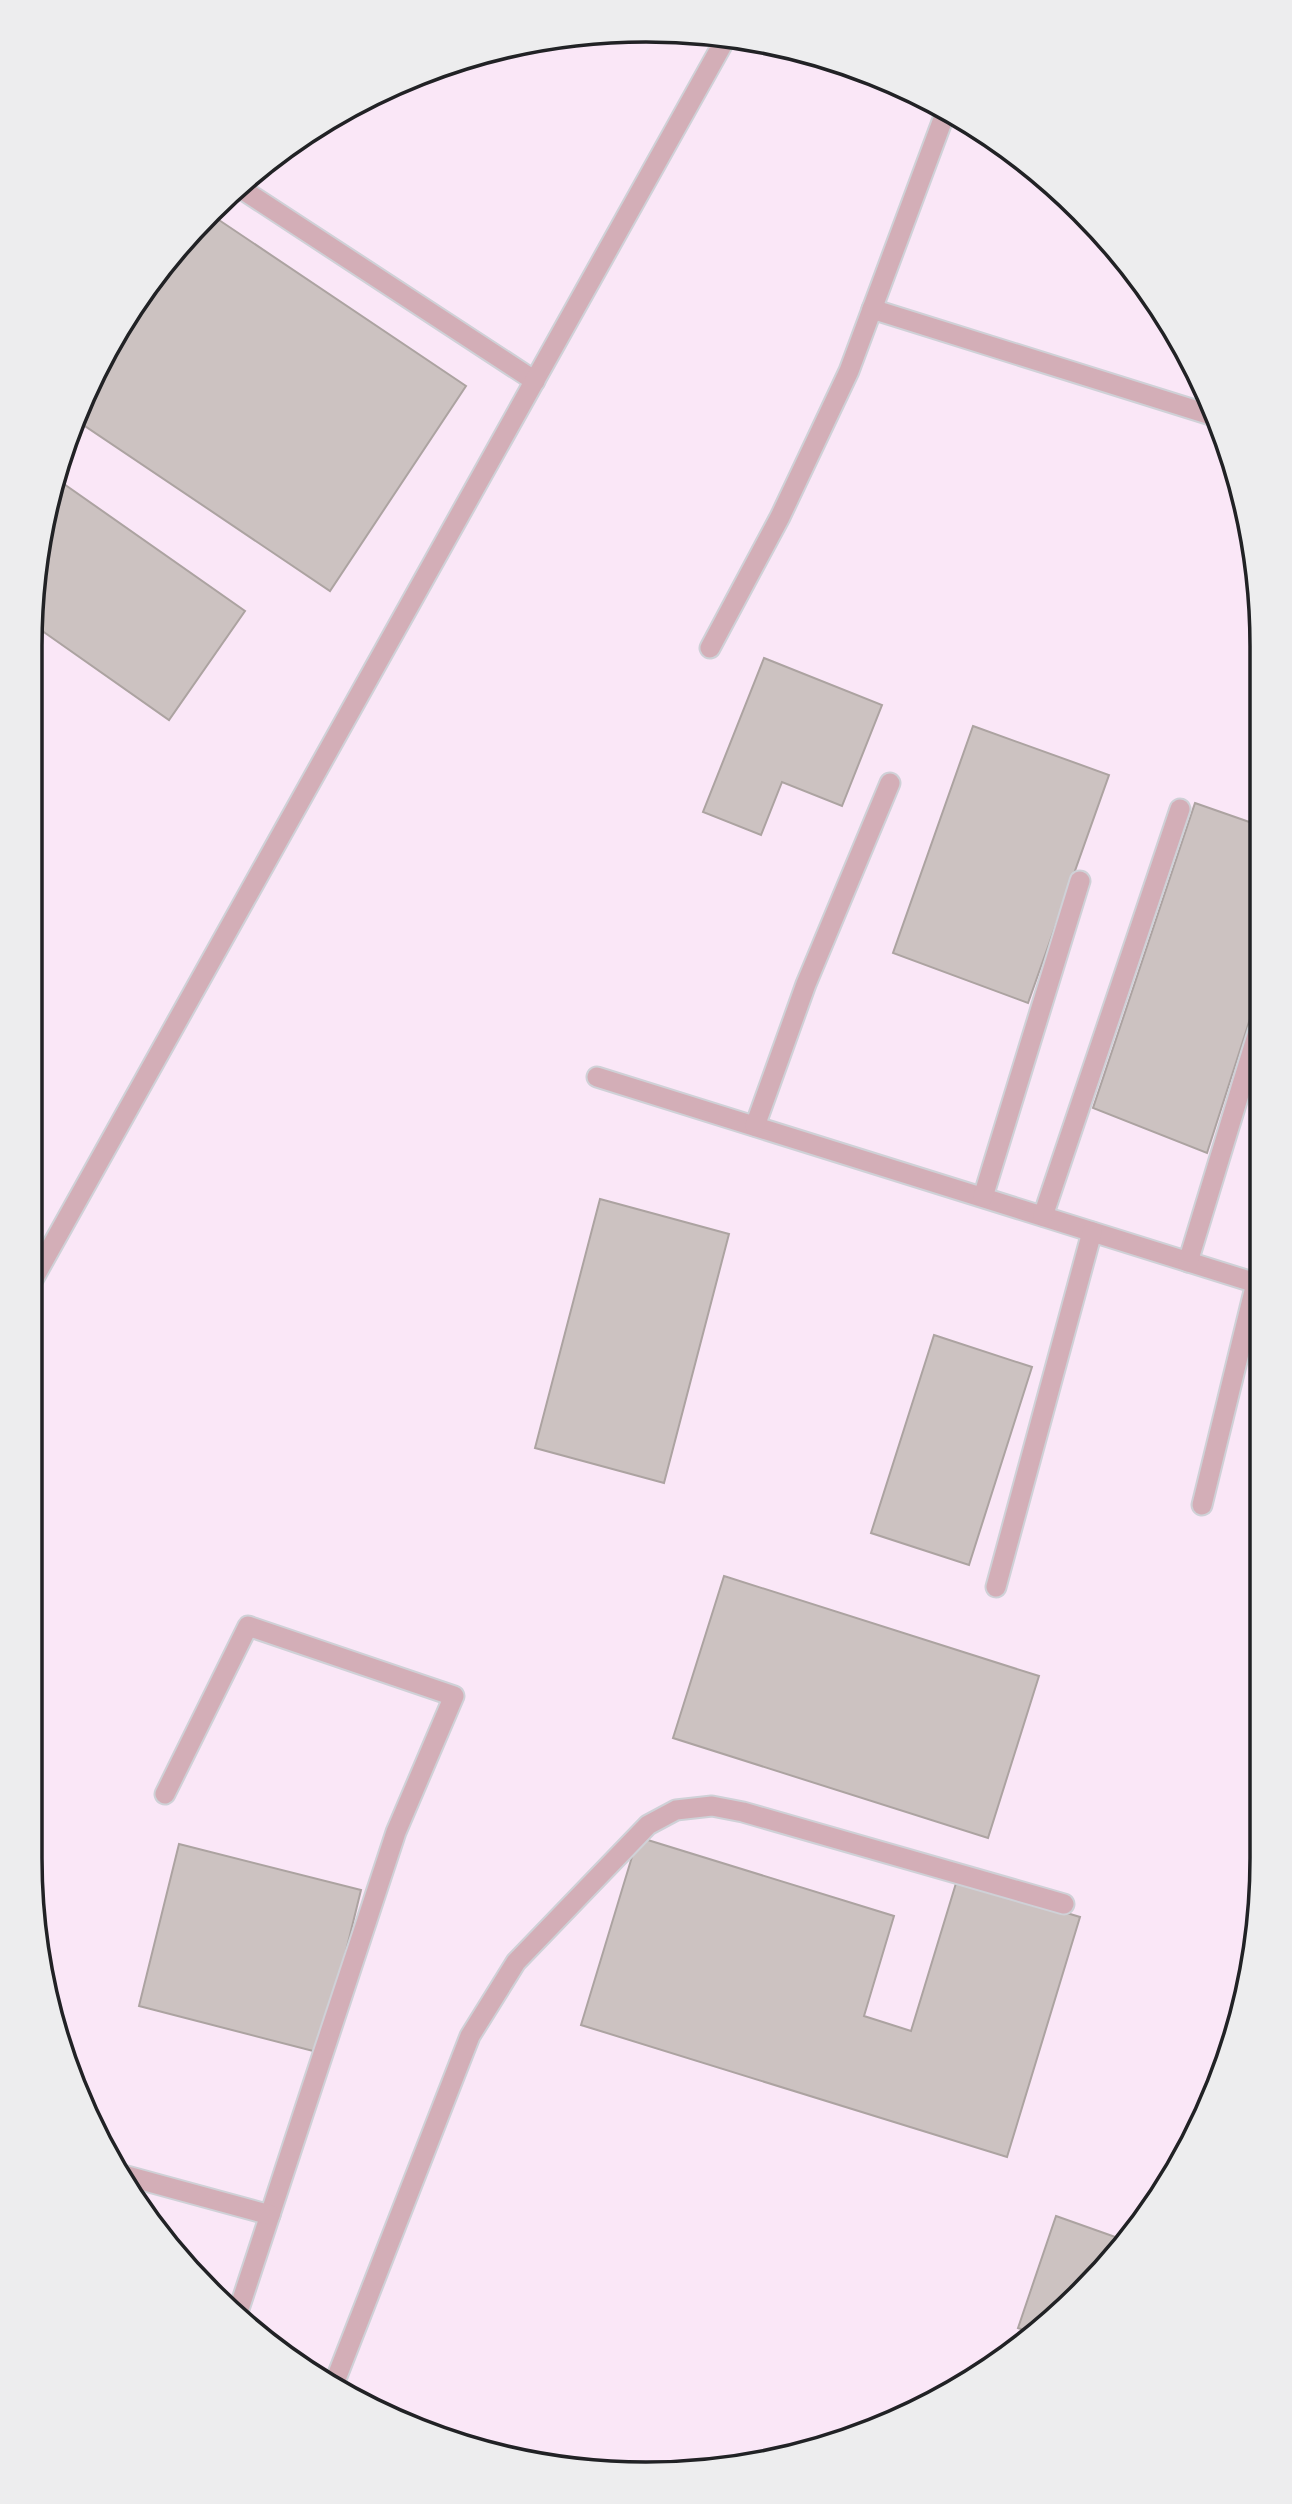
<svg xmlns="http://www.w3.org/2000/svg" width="1292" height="2504" font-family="Lora,serif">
  <rect width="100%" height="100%" fill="#f5f8fe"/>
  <polygon fill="#fae7f7" points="687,31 806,51 919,93 1052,182 1135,271 1215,411 1257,565 1261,1898 1241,2017 1199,2131 1081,2294 988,2371 882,2427 687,2473 487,2453 304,2371 157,2233 63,2056 30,1858 31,606 51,486 93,373 157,271 240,182 338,112 448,62 566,35"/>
  <g fill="#ccc2c1" stroke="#aca3a1" stroke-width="2">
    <polygon points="210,214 466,386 330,591 76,420 93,373 106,353 169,258"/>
    <polygon points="54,477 245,611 169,720 31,623 31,606 51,486"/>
    <polygon points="764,658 882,705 842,806 782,782 761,835 703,812"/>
    <polygon points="973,726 1109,775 1028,1003 893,953"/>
    <polygon points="1195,803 1258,825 1258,994 1207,1153 1093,1108"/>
    <polygon points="600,1199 729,1234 664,1483 535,1448"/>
    <polygon points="934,1335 1032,1367 969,1565 871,1533"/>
    <polygon points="724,1576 1039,1676 988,1838 673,1738"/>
    <polygon points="638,1837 894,1916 864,2016 911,2031 957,1880 1080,1917 1007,2157 581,2025"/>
    <polygon points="179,1844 361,1890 321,2053 139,2006"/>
    <polygon points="1056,2216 1121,2239 1081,2294 1033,2333 1018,2328"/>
  </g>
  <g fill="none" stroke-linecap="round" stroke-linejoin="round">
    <g stroke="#cfd1d7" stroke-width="23">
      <g id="lane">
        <polyline points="237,186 535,381"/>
        <polyline points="872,309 1217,417"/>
        <polyline points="710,648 780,517 849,371 946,111"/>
        <polyline points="597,1077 1259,1284"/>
        <polyline points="755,1126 806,984 890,783"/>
        <polyline points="983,1197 1080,881"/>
        <polyline points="1043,1216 1180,809"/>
        <polyline points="1188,1262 1258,1032"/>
        <polyline points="30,1285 726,38"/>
        <polyline points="1202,1505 1256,1283"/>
        <polyline points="996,1587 1092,1232"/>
        <polyline points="165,1794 248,1626 454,1696 396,1832 239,2309"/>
        <polyline points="127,2176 270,2215"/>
        <polyline points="334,2384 470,2036 516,1962 648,1825 676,1810 712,1806 743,1812 1064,1904"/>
      </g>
    </g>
    <use href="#lane" stroke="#d3aeb7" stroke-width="19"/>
  </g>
  <path d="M0 0H1292V2504H0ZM646 42H646A604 604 0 0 1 1250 646V1858A604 604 0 0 1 646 2462H646A604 604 0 0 1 42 1858V646A604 604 0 0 1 646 42Z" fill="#ededee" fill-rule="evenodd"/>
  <path fill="none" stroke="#212225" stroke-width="3.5" d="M646 42H646A604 604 0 0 1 1250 646V1858A604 604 0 0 1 646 2462H646A604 604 0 0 1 42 1858V646A604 604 0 0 1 646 42Z"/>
</svg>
